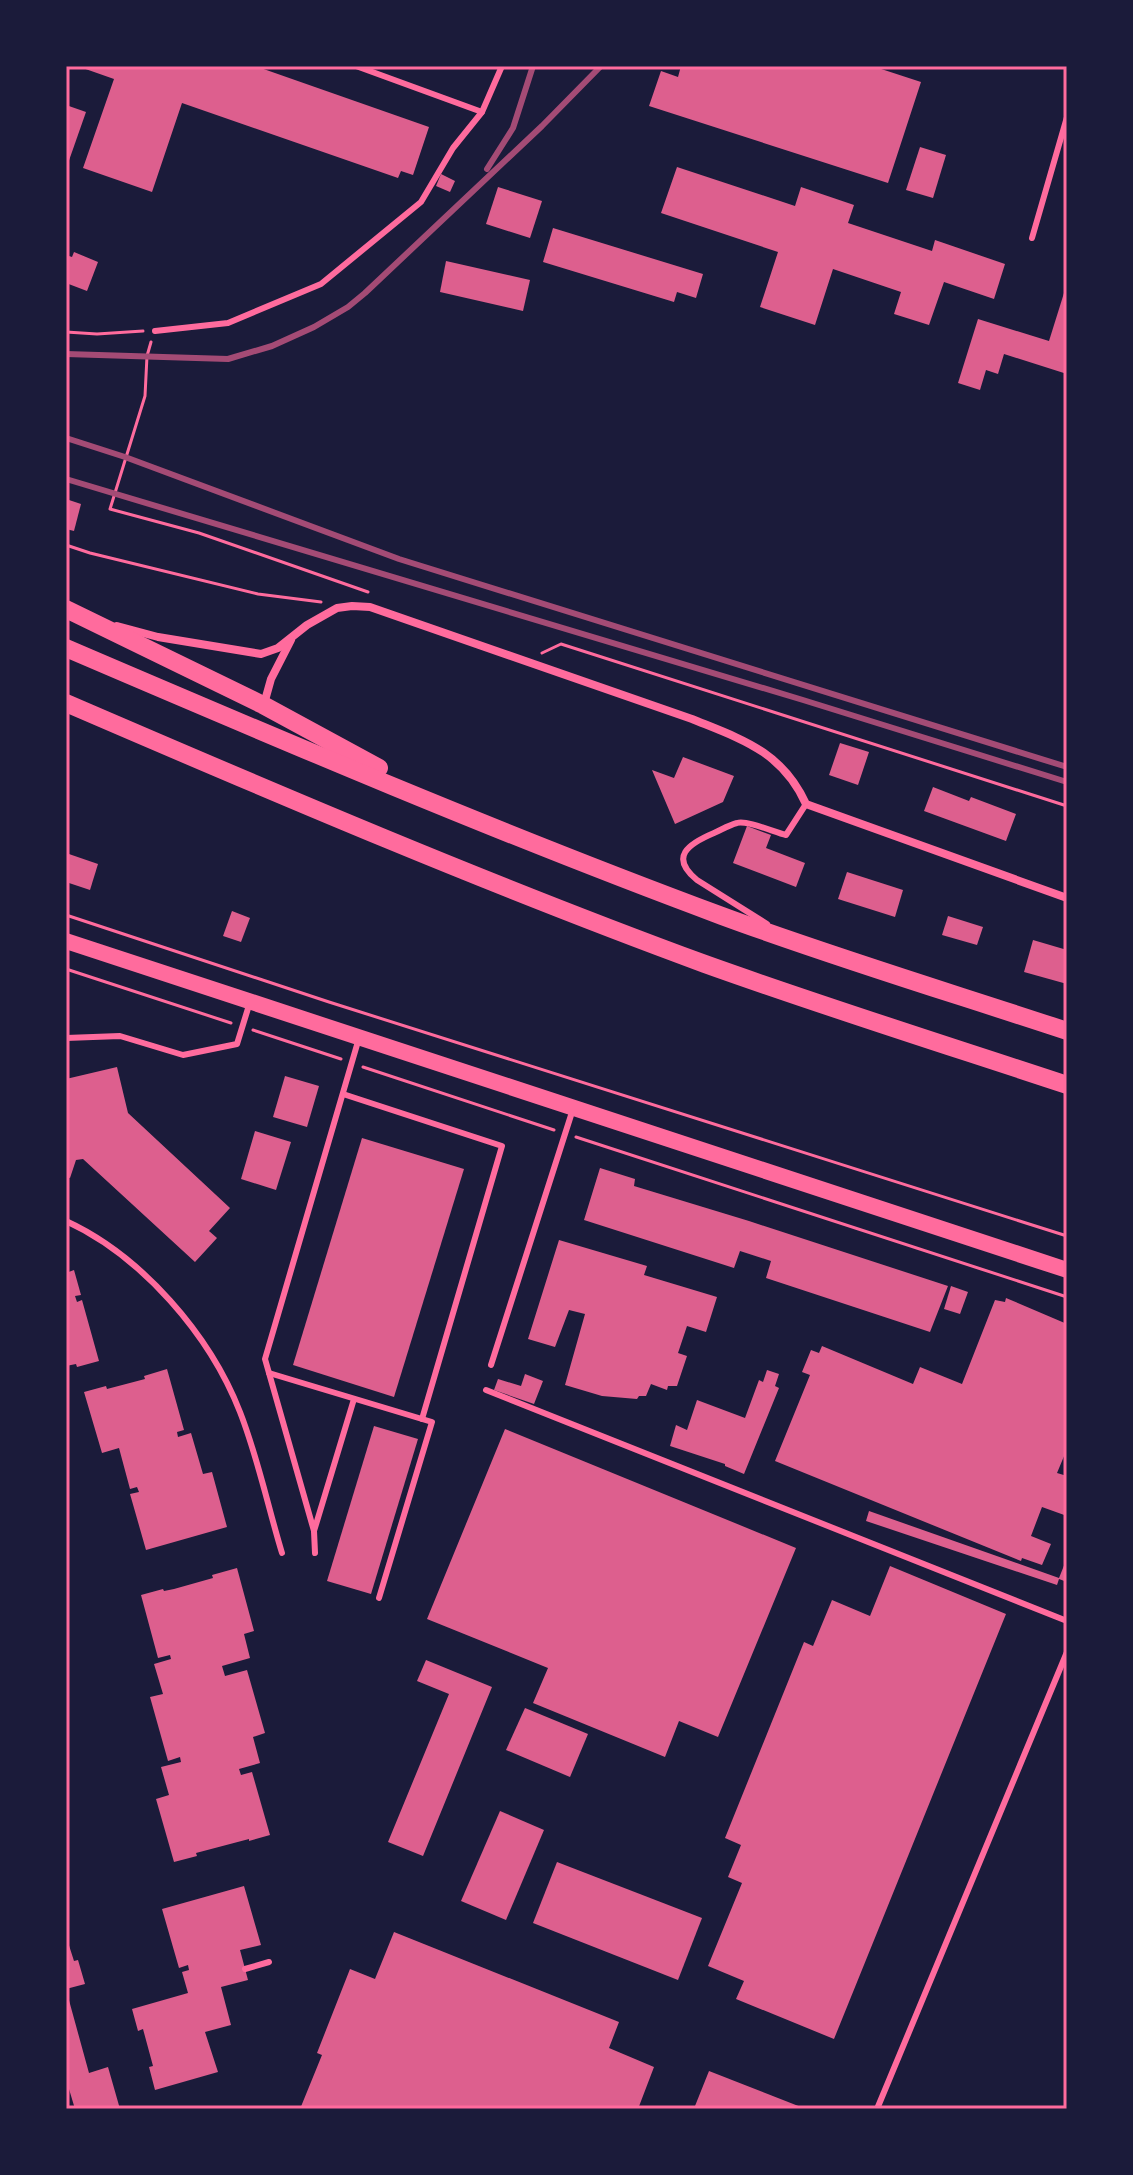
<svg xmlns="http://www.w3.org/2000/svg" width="1133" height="2175" font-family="'Exo 2',sans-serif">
  <rect width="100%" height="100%" fill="#1b1b3a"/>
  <g fill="#dd5f8e">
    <polygon points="77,66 255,66 429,127 413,175 401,171 398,178 182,103 152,192 83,168 114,79"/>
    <polygon points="681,66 872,66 921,82 888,183 649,106 661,71 678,77"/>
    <polygon points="66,105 86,112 66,169"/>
    <polygon points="920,147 946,155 933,198 906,190"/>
    <polygon points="677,167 795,206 801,187 854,205 848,223 932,251 935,240 1005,264 994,299 944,282 929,325 894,314 901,292 833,269 815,325 760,307 778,252 661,213"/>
    <polygon points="441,174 455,181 450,192 436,186"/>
    <polygon points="498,187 542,201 530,238 486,224"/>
    <polygon points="553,228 703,274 696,298 677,292 674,302 543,262"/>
    <polygon points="74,252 98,262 87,291 66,283 66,255 72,257"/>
    <polygon points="446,261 530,280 523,311 440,292"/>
    <polygon points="1064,293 1067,294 1067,374 1004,354 998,374 986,370 980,390 958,383 978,319 1049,341"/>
    <polygon points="66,499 81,504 74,531 66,529"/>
    <polygon points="840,743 869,752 858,785 829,775"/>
    <polygon points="683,757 734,776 723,802 675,824 652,770 674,778"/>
    <polygon points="933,787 969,801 971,797 1016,814 1006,841 924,811"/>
    <polygon points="747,826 771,835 766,848 805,863 796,887 733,863"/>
    <polygon points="66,853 98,864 90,890 66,882"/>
    <polygon points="847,872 903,890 895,917 838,899"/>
    <polygon points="232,911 250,918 241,942 223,936"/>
    <polygon points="948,916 983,927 977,945 942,935"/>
    <polygon points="1033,940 1067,950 1067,984 1024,972"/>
    <polygon points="117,1067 128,1113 230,1208 209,1231 217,1238 195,1262 83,1159 76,1160 70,1178 66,1177 66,1079"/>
    <polygon points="285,1076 319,1086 307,1127 273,1117"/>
    <polygon points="255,1131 291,1142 276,1190 241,1179"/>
    <polygon points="362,1138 464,1169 394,1397 293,1365"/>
    <polygon points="600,1168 635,1179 634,1186 749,1221 948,1286 930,1332 766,1278 771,1261 740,1251 734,1268 584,1220"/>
    <polygon points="559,1240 647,1266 644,1275 717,1297 706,1332 687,1326 678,1353 687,1356 677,1386 668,1386 667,1390 651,1384 646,1396 639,1396 637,1399 602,1396 565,1385 585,1314 569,1310 555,1347 528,1339"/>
    <polygon points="74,1270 81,1295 75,1296 77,1302 82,1300 99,1361 77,1367 76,1364 66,1366 66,1273"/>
    <polygon points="951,1286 968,1292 960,1314 944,1309"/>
    <polygon points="1006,1298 1067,1324 1067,1449 1057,1473 1067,1476 1067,1516 1042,1507 1031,1536 1051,1544 1042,1565 1022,1558 1021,1561 775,1461 810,1375 802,1372 811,1350 819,1353 822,1346 913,1384 920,1367 962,1384 995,1300 1005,1302"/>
    <polygon points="167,1369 184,1430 177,1432 178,1437 191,1433 203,1474 212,1472 227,1527 146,1550 130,1494 139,1492 137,1487 130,1489 119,1448 102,1453 84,1392 106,1386 107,1389 145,1379 144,1376"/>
    <polygon points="767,1370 779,1374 775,1386 779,1388 744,1474 725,1466 725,1464 670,1446 676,1425 687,1430 697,1400 745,1418 759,1380 763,1382"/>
    <polygon points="525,1374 543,1381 534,1404 494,1390 498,1379 521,1386"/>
    <polygon points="374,1426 418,1439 371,1594 327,1581"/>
    <polygon points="505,1429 796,1548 718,1737 679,1721 665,1757 533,1703 548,1668 427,1619"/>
    <polygon points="869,1511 1059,1578 1067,1558 1067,1582 1059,1579 1057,1585 866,1521"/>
    <polygon points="890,1566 1006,1614 834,2039 736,1999 744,1981 708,1966 742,1883 728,1877 741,1845 725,1838 804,1642 813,1646 832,1600 870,1616"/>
    <polygon points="237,1568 254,1631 244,1634 250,1658 222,1666 225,1676 247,1670 265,1733 253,1737 260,1763 239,1769 241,1775 252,1772 270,1835 249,1841 249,1839 196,1853 197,1856 174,1862 156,1799 169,1795 161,1767 181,1762 180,1757 168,1761 150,1697 163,1694 154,1664 171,1659 170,1655 158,1658 141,1595 163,1589 164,1591 174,1589 213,1578 212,1575"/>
    <polygon points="426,1660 492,1687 423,1856 388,1842 449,1694 417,1681"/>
    <polygon points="525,1708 588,1734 570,1777 506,1750"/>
    <polygon points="500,1811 544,1830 506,1920 461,1901"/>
    <polygon points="557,1862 702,1918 678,1980 533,1923"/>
    <polygon points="244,1886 261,1945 240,1950 248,1980 221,1987 231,2025 205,2032 218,2072 155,2090 149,2067 153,2066 143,2029 138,2031 132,2009 188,1993 182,1972 189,1970 188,1965 179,1968 162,1909"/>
    <polygon points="394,1932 619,2022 609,2048 654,2067 638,2109 300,2109 322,2055 317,2053 350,1969 375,1979"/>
    <polygon points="66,1936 74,1961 78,1960 85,1984 66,1989"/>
    <polygon points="67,1993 89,2073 108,2067 120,2109 75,2109 66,2079"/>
    <polygon points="709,2071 806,2109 703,2109 695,2106"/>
  </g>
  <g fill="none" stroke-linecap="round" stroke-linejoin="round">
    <g stroke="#ff6b9d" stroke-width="3">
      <polyline points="66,332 97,334 143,331"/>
      <polyline points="151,342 147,356 145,396 110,509 199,533 368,592"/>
      <polyline points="66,545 90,553 258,594 321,602"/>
      <polyline points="542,653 561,644 1067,806"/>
      <polyline points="66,915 329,1002 1067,1236"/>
      <polyline points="66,969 231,1023"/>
      <polyline points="253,1030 341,1059"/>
      <polyline points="363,1067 554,1130"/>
      <polyline points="576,1137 1067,1297"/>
    </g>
    <g stroke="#ff6b9d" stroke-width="6">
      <polyline points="356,66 482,112"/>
      <polyline points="1032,238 1067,117"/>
      <polyline points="155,331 228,323 321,284 421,202 453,148 482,112 502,66"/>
      <path d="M767,924L697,880C669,857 688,844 714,833C721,830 729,825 737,823C747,820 774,832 786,835L806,804"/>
      <polyline points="66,1038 120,1036 183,1055 237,1044 250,1002"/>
      <polyline points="343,1094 502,1146 422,1419"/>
      <path d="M66,1221C142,1256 210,1335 240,1412C258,1458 268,1507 282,1553"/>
      <polyline points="491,1365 573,1109"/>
      <polyline points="269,1373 432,1422 379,1598"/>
      <polyline points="486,1390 1067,1621"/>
      <polyline points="314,1531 354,1399"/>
      <polyline points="315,1553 314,1531 265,1359 359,1038"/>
      <polyline points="245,1969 269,1962"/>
      <polyline points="877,2109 1067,1652"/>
    </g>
    <g stroke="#ff6b9d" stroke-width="8">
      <path d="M117,626L158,637L261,654L278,648L307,625L337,608L352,606L370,607L692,719C741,739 782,751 806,804L1067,898"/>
      <polyline points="264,704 271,679 291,640"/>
    </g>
    <polyline stroke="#ff6b9d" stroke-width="16" points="66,941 1067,1270"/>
    <g stroke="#ff6b9d" stroke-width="18">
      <polyline points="66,609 263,705 379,768"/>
      <path d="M66,648C283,741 501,834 722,916C836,958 952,993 1067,1031"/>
      <path d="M66,703C277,794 490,885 705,964C825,1007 946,1045 1067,1085"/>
    </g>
    <polyline stroke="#a44b75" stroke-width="2" points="1061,66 1067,68"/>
    <g stroke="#a44b75" stroke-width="6">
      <polyline points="487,169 513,128 533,66"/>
      <polyline points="66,354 228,359 272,346 314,327 348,307 365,293 542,126 601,66"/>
      <polyline points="66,438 125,457 399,559 1067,767"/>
      <polyline points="66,479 803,700 1067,782"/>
    </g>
  </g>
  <rect width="1133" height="2175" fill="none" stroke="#1b1b3a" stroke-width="136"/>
  <rect x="68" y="68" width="997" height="2039" fill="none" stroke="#ff6b9d" stroke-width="3"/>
</svg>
